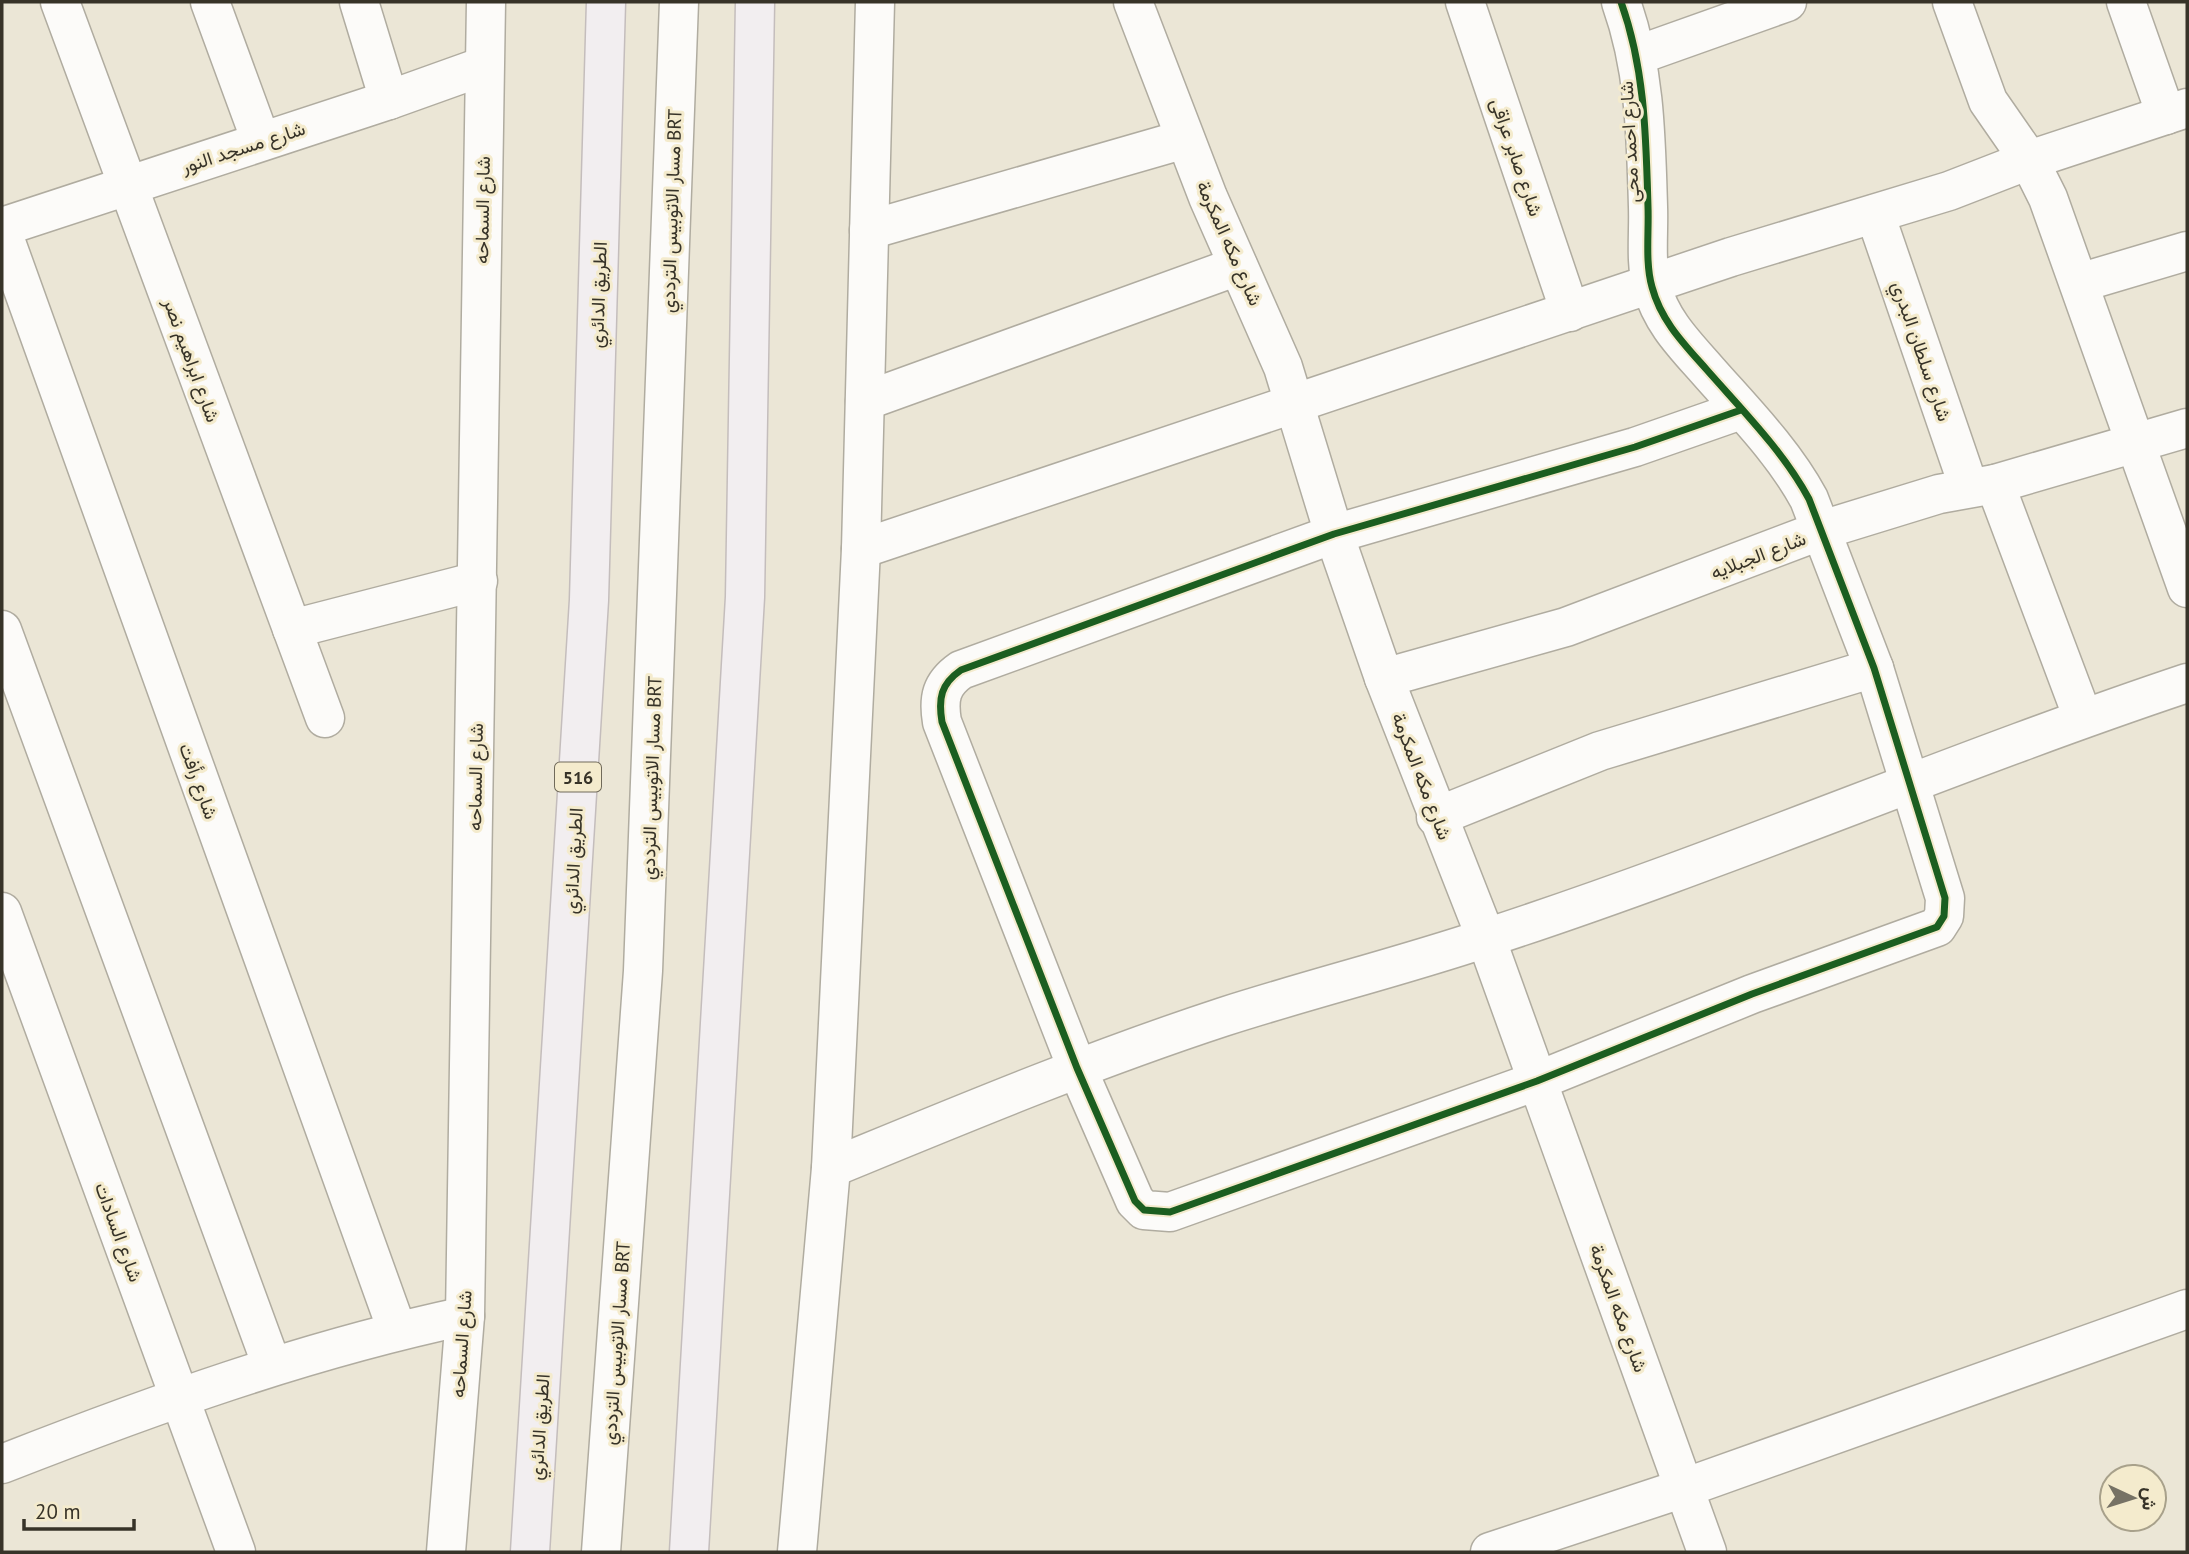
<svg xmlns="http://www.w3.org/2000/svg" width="2189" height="1554" font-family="'PT Sans',Vazirmatn,sans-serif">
  <rect width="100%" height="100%" fill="#ebe6d6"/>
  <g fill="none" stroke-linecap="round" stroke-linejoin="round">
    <g stroke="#b0aca0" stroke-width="41">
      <g id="minor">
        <polyline points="60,2 325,718"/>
        <polyline points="210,2 261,141"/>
        <polyline points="359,2 389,100"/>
        <polyline points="1133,2 1208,197 1283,367 1334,534 1384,678 1486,938 1707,1552"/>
        <polyline points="1465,2 1570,312"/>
        <path d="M1621,2C1645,69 1646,136 1648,207C1649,232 1645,263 1652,287C1661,321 1684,344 1707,370C1743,411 1783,451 1809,499L1874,668L1945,898L1944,916L1937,927L1752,994L1537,1081L1170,1212L1144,1210L1135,1201L1077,1068L942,722C938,698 941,684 961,670L1334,534L1635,447L1741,410"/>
        <polyline points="1952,2 1988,101 2029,160 2048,198 2187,588"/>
        <polyline points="2126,2 2166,115"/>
        <polyline points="1638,55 1787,2"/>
        <polyline points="1875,214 1969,488"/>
        <polyline points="2,227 389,100 484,66"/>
        <polyline points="869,230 1185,139"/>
        <polyline points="2,231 397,1330"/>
        <polyline points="2079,283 2187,251"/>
        <polyline points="865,401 1238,266"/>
        <polyline points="1995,484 2083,718"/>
        <polyline points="861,549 1731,257 1949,191 2029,160 2187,108"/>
        <polyline points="292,629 478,581"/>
        <polyline points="2,630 272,1366"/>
        <polyline points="1384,678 1566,627 1822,530 1939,494 1995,484 2187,428"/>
        <polyline points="1436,817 1600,751 1874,668"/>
        <polyline points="2,912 236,1552"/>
        <path d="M831,1168C960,1115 1089,1061 1223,1017C1310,989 1399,967 1486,938C1723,861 1951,762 2187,683"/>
        <path d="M2,1464C153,1405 305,1350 465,1316"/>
        <polyline points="446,1552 465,1316 486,2"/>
        <polyline points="601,1552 643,971 679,2"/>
        <polyline points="797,1552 831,1168 861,549 875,2"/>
        <polyline points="1490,1552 1684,1488 2187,1309"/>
      </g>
    </g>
    <g stroke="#c4bdbc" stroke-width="41">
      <g id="highway">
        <polyline points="530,1552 589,600 606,2"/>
        <polyline points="689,1552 745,597 755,2"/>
      </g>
    </g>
    <use href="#minor" stroke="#fcfbf9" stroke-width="38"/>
    <use href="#highway" stroke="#f2eef0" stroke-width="38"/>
    <g stroke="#f4ebcd" stroke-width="11">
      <path id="cycleway" d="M1621,2C1645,69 1646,136 1648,207C1649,232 1645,263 1652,287C1661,321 1684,344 1707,370C1743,411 1783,451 1809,499L1874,668L1945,898L1944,916L1937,927L1752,994L1537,1081L1170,1212L1144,1210L1135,1201L1077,1068L942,722C938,698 941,684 961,670L1334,534L1635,447L1741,410"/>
    </g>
    <use href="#cycleway" stroke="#1b5e20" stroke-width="7"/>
  </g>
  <g text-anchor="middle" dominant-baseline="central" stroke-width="6" stroke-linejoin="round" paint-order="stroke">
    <rect fill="#f4ebcd" stroke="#706a5a" stroke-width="2" x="555" y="762.5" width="46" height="29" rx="5"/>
    <g font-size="18" font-weight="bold" fill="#373328">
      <text x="578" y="777">516</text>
    </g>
    <g font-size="19" fill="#373328" stroke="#f4ebcd">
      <text transform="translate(1629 142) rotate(-93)">شارع احمد محى</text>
      <text transform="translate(243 147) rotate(-18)">شارع مسجد النور</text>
      <text transform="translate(1517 157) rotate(71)">شارع صابر عراقى</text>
      <text transform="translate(482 210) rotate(-89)">شارع السماحه</text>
      <text transform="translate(671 211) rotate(-88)">مسار الاتوبيس الترددي BRT</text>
      <text transform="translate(1230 243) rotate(66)">شارع مكه المكرمة</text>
      <text transform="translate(598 295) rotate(-88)">الطريق الدائري</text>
      <text transform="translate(1922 351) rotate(71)">شارع سلطان البدري</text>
      <text transform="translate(192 360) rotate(70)">شارع ابراهيم نصر</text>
      <text transform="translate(1758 555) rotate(-21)">شارع الجبلايه</text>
      <text transform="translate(1422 776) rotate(69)">شارع مكه المكرمة</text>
      <text transform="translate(475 777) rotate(-89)">شارع السماحه</text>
      <text transform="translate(651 778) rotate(-88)">مسار الاتوبيس الترددي BRT</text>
      <text transform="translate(199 781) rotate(70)">شارع رأفت</text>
      <text transform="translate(573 861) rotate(-87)">الطريق الدائري</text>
      <text transform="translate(119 1232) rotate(70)">شارع السادات</text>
      <text transform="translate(1619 1308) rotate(70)">شارع مكه المكرمة</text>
      <text transform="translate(616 1343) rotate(-86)">مسار الاتوبيس الترددي BRT</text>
      <text transform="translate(461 1344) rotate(-86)">شارع السماحه</text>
      <text transform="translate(539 1427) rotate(-86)">الطريق الدائري</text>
    </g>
  </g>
  <rect width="2189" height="1554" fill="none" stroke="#373328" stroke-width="7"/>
  <g transform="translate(2133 1498) rotate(94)"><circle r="33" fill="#f4ebcd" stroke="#a8a18b" stroke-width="2"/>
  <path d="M0-5L12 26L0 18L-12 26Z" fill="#767265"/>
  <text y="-10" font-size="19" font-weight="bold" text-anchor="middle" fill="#373328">ش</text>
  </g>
  <path d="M24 1519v10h110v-10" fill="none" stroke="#373328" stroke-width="3.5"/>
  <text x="35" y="1519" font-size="21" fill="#373328" stroke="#f4ebcd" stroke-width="5" paint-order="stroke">20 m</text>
</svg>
